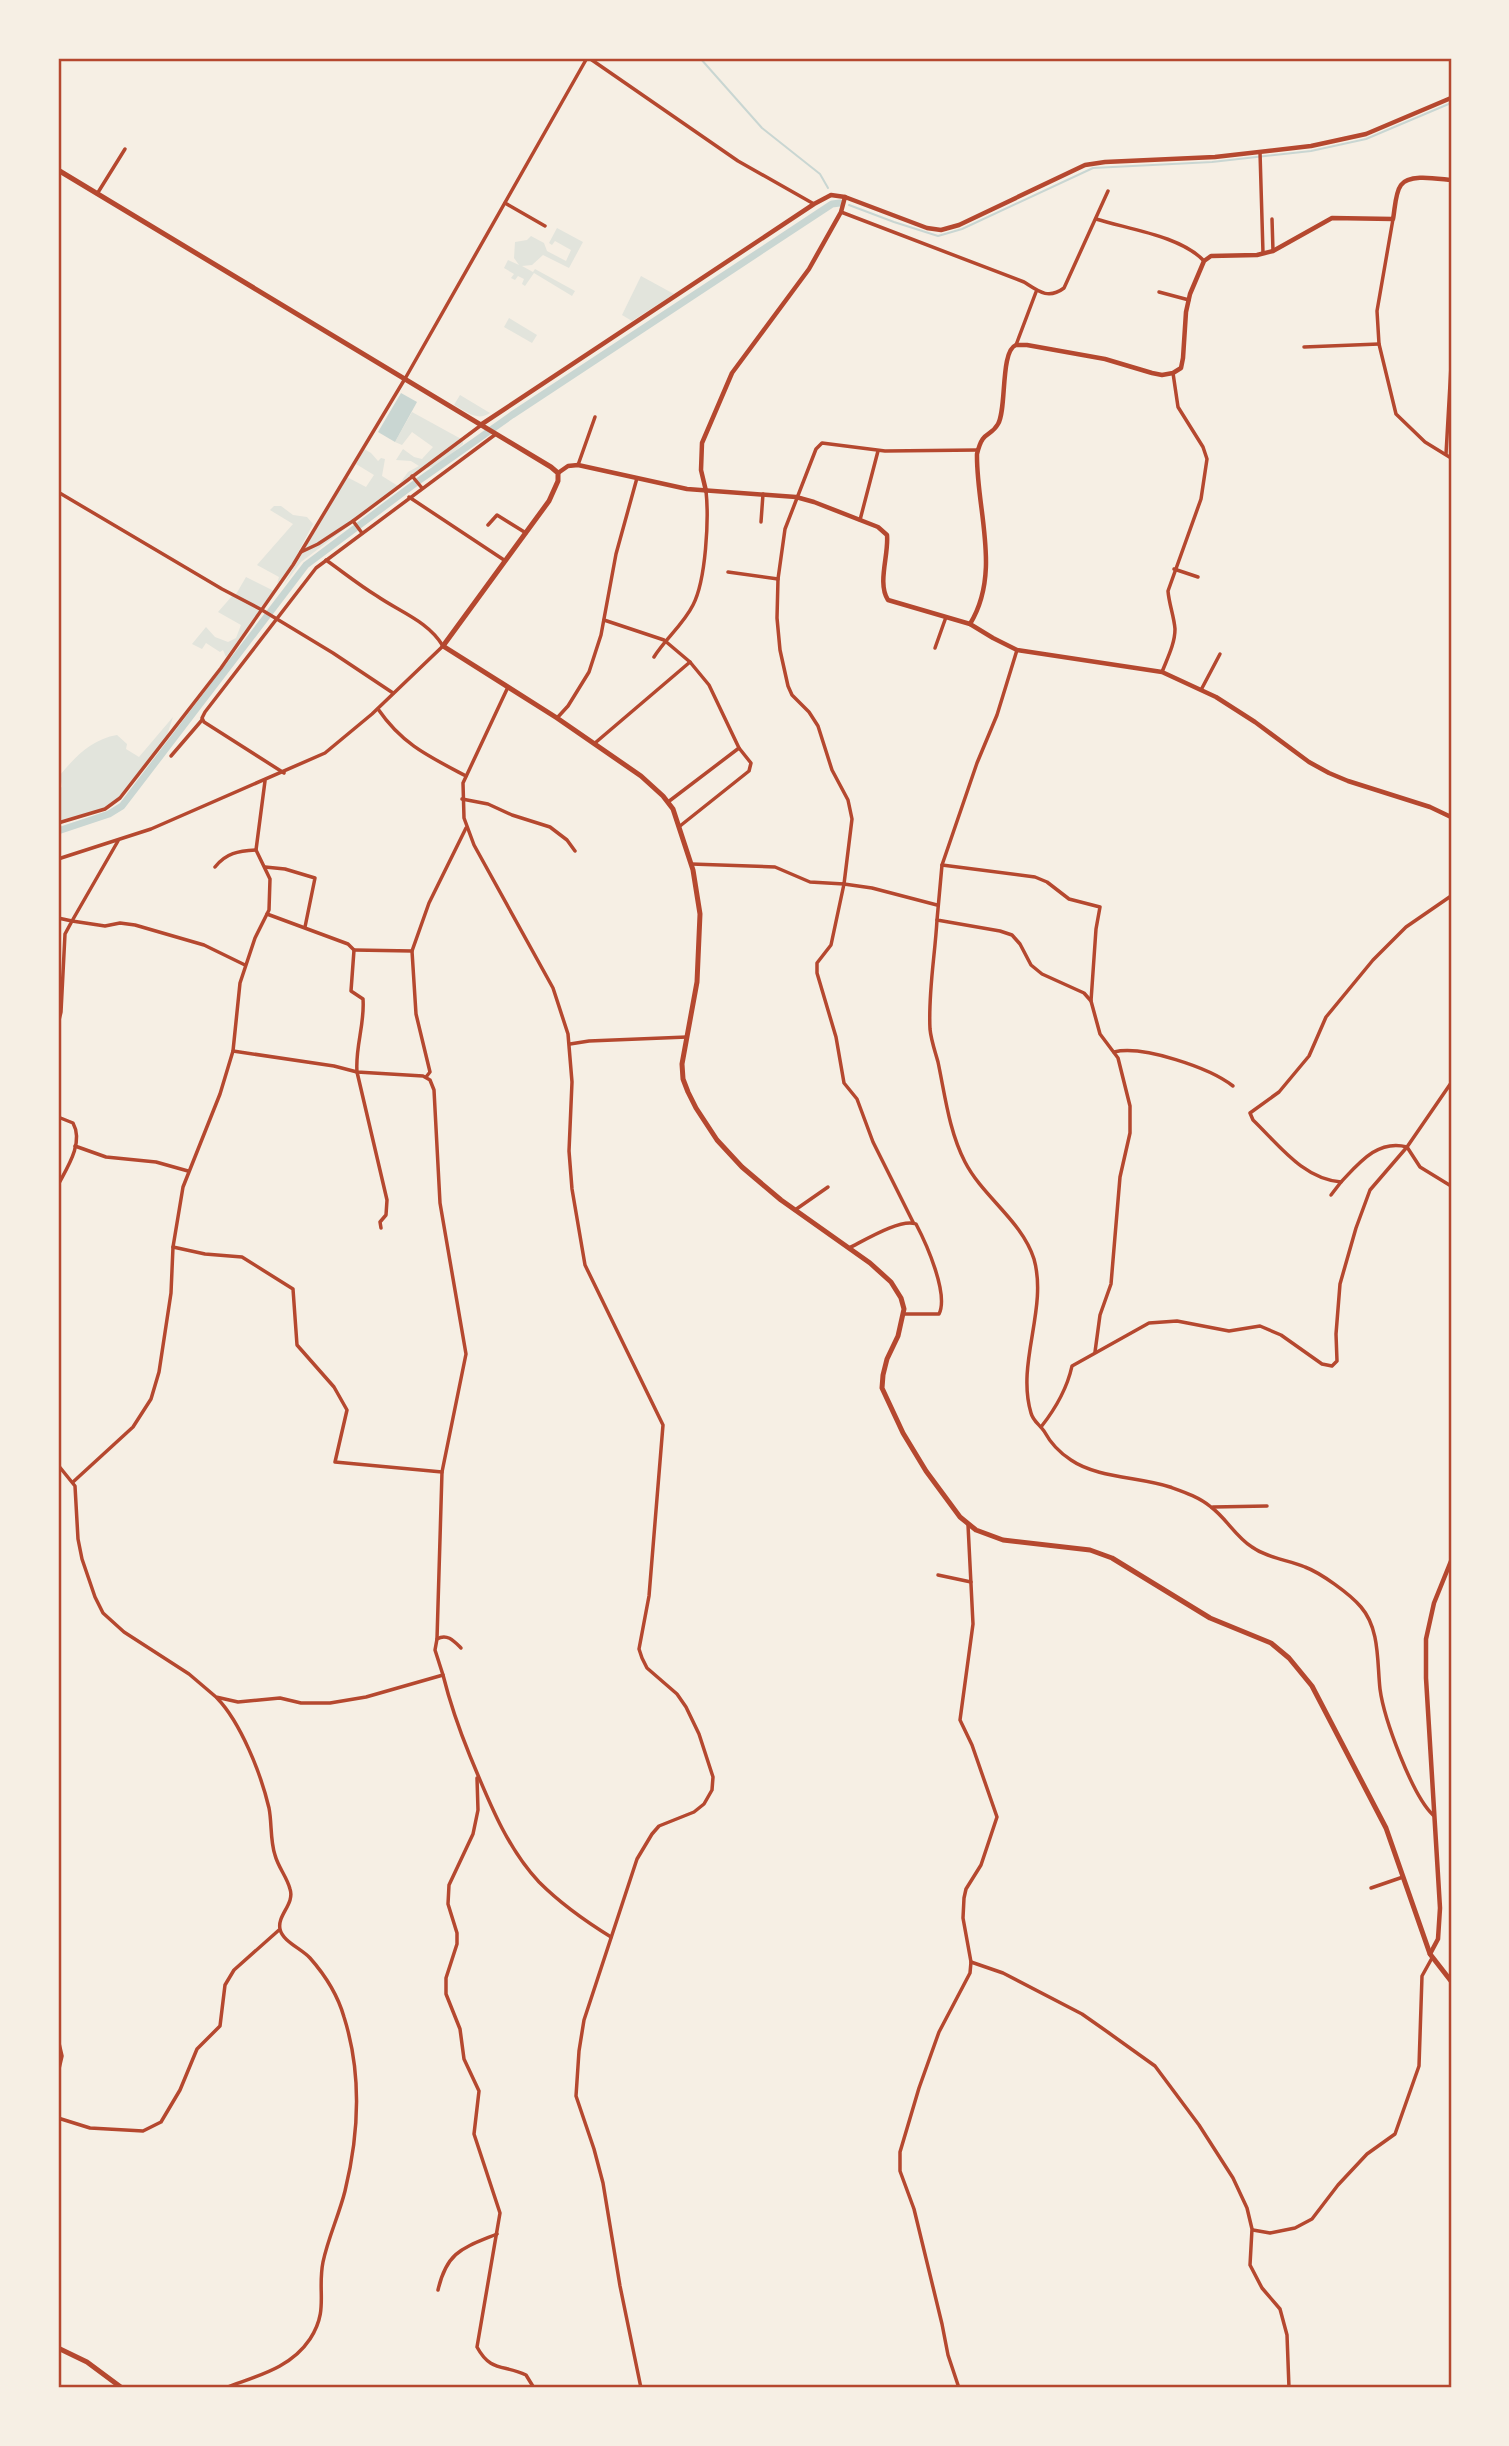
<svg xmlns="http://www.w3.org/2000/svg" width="1509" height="2446" font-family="'Archivo Narrow',sans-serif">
  <rect width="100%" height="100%" fill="#f6efe4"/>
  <g fill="#e2e4dc">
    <polygon points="557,228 583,242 569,268 543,255 532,265 522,266 533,272 535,269 575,291 572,296 534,273 525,286 522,284 524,279 518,276 515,280 511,278 514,274 504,268 508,260 519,265 514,258 515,242 527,240 531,236 544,243 547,251 566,261 571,250 555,241 552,245 549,243"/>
    <polygon points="641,276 674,294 632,321 622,315"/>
    <polygon points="509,318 537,335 532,343 504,327"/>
    <path d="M460,395L490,413C477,422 466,411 454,405Z"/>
    <polygon points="412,412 463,440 463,444 439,465 424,469 301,562 283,586 347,477 366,487 374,475 356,464 364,449 371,453 378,461 381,458 385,459 382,476 398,486 408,472 419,466 411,461 396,460 403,449 414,457 422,459 433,447 412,432 402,445 395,442"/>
    <polygon points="274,506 281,506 293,515 307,517 313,524 292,564 277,584 279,577 257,565 293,524 270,510"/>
    <polygon points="246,577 274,591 262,606 258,608 259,612 226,657 223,650 220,652 206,643 202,649 192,644 206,627 215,637 228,642 236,638 241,625 218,612 233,595 235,596"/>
    <path d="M173,717L166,738L117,801L105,808L58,821V789L62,787L60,775C75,757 92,739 117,735L127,744L126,749L139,757Z"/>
  </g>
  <polygon fill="#c9d6d2" points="401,393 417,402 395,442 378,432"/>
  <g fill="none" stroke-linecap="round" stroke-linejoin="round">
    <g stroke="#c9d6d2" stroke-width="2">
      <polyline points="700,58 762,128 820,174 828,188"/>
      <polyline points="849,205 894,222 938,236 962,229 1093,168 1212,162 1311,151 1366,139 1451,103"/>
    </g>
    <polyline stroke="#c9d6d2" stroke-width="7" points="58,831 109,814 122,806 306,565 417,482 512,415 832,204 840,203"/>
    <g stroke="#b5482f" stroke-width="3.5">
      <polyline points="589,58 738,161 814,204"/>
      <polyline points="1260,152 1263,253"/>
      <polyline points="97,194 125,149"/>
      <polyline points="505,203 545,226"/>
      <path d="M841,212L1024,282C1038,291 1048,300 1064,288L1108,191"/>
      <path d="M1096,219C1128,229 1181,236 1204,261"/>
      <polyline points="1272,219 1273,251"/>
      <polyline points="1393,219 1377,311 1379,344 1396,414 1425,442 1451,458"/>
      <polyline points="1159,292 1189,300"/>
      <polyline points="1016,345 1036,292"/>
      <polyline points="1304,347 1379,344"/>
      <polyline points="1446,454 1451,366"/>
      <polyline points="578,465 595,417"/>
      <polyline points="412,476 422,488"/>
      <polyline points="58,492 222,589 262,610 333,653 393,693"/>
      <polyline points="409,497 504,560"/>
      <polyline points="860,520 878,451"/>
      <polyline points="353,521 362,533"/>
      <polyline points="761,522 763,494"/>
      <polyline points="488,525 497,515 526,533"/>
      <polyline points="301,552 318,544 353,521 480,426"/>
      <polyline points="1174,569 1198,577"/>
      <polyline points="728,572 778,579"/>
      <polyline points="604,620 664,640 690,662 709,685 739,748 751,763 749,771 680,826"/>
      <polyline points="935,648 946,617"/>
      <polyline points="1017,650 997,715 977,763 942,865 937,920 1000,931 1012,935 1020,944 1031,965 1042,974 1084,993 1091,1001 1100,1034 1118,1058 1130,1106 1130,1133 1120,1177 1111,1284 1100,1315 1095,1352"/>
      <path d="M654,657C665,639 683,625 693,605C706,580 709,519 706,491"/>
      <path d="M1162,672C1167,659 1175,644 1175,629C1174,616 1169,604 1168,591L1201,499L1207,459L1203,447L1178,407L1173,373"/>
      <polyline points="508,687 463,783 464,818 474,845 553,988 568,1034 572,1082 569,1151 572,1189 585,1265 663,1425 649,1596 639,1649 642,1658 647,1668 677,1694 686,1707 699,1734 713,1777 712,1790 704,1804 694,1812 659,1826 652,1834 637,1859 584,2020 579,2051 576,2096 594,2149 603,2183 620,2286 641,2388"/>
      <polyline points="1201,690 1220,654"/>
      <path d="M378,709C402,744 428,756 466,776"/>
      <polyline points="557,718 568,706 589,672 601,635 616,554 637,478"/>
      <polyline points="595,743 690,662"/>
      <polyline points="171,756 202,720"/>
      <polyline points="284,773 204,722 202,718 205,712 316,568 496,434"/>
      <polyline points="462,799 488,804 512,815 550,827 567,840 575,851"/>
      <polyline points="668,802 739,748"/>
      <polyline points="58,823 105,809 120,798 221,668 293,565 406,377 587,58"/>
      <polyline points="118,841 72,921 105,926 120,923 135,925 204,945 245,965"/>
      <path d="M58,859L151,829L325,753L372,714L443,646C428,621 400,612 377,596C359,585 343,572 326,560"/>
      <polyline points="691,864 775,867 810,882 844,884 852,819 848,800 832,770 818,726 809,712 792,695 788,686 780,650 777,618 778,579 785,529 816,449 822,443 885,451 978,450"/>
      <polyline points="942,865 1035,877 1047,882 1069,899 1100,907 1096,929 1091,1001"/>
      <path d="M215,867C226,853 238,851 256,850"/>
      <polyline points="265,867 285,869 315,878 305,927"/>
      <path d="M1451,896L1406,927L1373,960L1326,1017L1309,1056L1279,1092L1250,1113L1253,1120C1279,1145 1303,1179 1341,1182C1359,1163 1378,1139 1407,1147L1420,1167L1451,1186"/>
      <path d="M267,914L348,944L354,950L351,991L363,999C365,1024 355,1047 357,1072L387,1200L386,1215L380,1222L381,1228"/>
      <polyline points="58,918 72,921 65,934 61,1012 58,1024"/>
      <path d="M937,920C935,956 928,993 930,1029C931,1040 935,1051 938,1062C945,1095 949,1131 965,1162C983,1197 1022,1221 1034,1259C1048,1309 1016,1363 1031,1413C1033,1421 1039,1424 1044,1431C1050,1442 1060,1453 1071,1460C1097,1478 1140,1477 1170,1487C1184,1492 1199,1497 1211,1507C1226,1518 1236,1537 1252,1547C1267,1558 1288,1560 1305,1567C1321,1573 1350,1594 1361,1607C1380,1629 1377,1662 1380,1689C1384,1719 1412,1795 1433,1815"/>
      <polyline points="354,950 412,951"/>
      <polyline points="570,1044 589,1041 687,1037"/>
      <polyline points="233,1051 334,1066 357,1072 423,1076 430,1080 434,1090 440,1203 466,1354 442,1472 437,1639"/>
      <path d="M1114,1052C1143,1045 1210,1068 1233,1086"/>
      <polyline points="426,1077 430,1072 416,1014 412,951 429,903 466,828"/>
      <path d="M58,1117L73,1123C84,1143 67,1168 58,1185"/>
      <polyline points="75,1146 106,1157 156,1162 188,1171"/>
      <polyline points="1331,1195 1341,1182"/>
      <polyline points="795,1210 828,1187"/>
      <polyline points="913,1222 873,1142 857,1099 844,1083 836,1037 817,973 817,963 831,945 844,884 872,888 937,905"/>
      <polyline points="173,1247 205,1254 242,1257 293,1289 297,1345 334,1387 347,1410 335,1462 442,1472"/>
      <path d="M849,1248C865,1240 901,1218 916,1224C926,1243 949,1294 939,1314H903"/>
      <path d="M1041,1427C1056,1408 1067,1389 1072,1366L1149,1323L1177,1321L1229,1331L1260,1326L1281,1335L1322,1364L1332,1366L1337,1361L1336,1334L1340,1284L1356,1228L1370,1190L1407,1147L1451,1083"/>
      <path d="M58,1465L75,1486L78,1539L82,1559L95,1597L103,1613L124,1632L189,1674L216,1697L238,1702L280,1698L301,1703H330L366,1697L443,1675C450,1703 459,1729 470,1756C488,1799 506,1847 539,1882C561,1904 585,1921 611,1937"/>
      <polyline points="73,1482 133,1427 151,1399 159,1372 171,1293 173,1247 183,1187 220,1094 233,1051 240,983 255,938 269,910 270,879 256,850 265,781"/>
      <polyline points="1213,1507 1267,1506"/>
      <polyline points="938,1575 971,1582"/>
      <path d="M443,1675L435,1650L437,1639C447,1633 454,1641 461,1648"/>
      <path d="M217,1698C241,1723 261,1774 269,1808C272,1823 270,1840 275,1855C278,1867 287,1877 290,1889C295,1904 277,1915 280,1929C282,1941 302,1949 310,1958C325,1975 338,1996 344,2017C362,2074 359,2134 345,2191C339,2215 328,2238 323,2262C317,2292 329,2310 310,2339C290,2369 256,2376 225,2388"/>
      <path d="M477,1778L478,1810L473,1834L449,1885L448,1904L457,1933V1944L446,1978V1994L460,2029L464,2059L479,2091L474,2134L500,2213L477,2347C491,2373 504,2364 526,2375L534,2388"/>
      <polyline points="1371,1888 1403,1877"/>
      <polyline points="971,1962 1003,1973 1082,2014 1109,2033 1155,2066 1199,2125 1233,2178 1247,2208 1252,2229 1250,2265 1262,2288 1280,2309 1287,2335 1289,2388"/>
      <polyline points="58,2039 62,2056 58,2073"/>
      <polyline points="58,2118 90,2128 143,2131 161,2122 180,2090 197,2049 220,2026 225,1985 234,1970 279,1930"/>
      <polyline points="1253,2230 1270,2233 1295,2228 1312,2219 1338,2185 1367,2154 1395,2134 1419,2066 1422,1976 1432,1958"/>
      <path d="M438,2290C447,2251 463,2248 497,2234"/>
      <polyline points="959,2388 948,2355 942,2324 914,2209 900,2171 900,2152 919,2088 939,2032 970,1973 971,1962 963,1918 964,1898 966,1889 981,1865 997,1817 972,1745 960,1720 973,1624 968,1525"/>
    </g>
    <g stroke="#b5482f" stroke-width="4.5">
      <polyline points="482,424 814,204 831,195 845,197"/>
      <path d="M558,473L568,466L578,465L687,489L796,497L814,502L878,527L887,535C889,555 877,583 888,600L970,624L993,638L1017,650L1162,672L1216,697L1255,722L1309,762L1329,773L1348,781L1430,807L1451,817"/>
      <polyline points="706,491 701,470 702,443 732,373 809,269 841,212 845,197 927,228 941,230 959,225 1085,165 1105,162 1215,157 1311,146 1366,134 1451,98"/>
      <path d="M970,624C1002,572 976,509 977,454C983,429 990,438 998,424C1007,409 1000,351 1016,345C1017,345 1026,345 1027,345L1105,359L1152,373L1162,375L1173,373L1181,368L1183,358L1186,312L1190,294L1204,261L1211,256L1257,255L1273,251L1332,218L1393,219C1395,209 1395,193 1401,185C1409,173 1439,179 1451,180"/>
      <polyline points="1430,1954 1438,1939 1440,1908 1426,1678 1426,1639 1434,1603 1451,1561"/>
    </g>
    <polyline stroke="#b5482f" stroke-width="5" points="58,170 551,467 558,473 558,481 549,501 443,646 557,718 641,776 663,796 673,809 693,870 700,914 697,982 682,1064 683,1079 688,1092 696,1108 717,1140 742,1167 781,1200 870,1263 891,1282 901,1298 904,1309 898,1336 887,1359 883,1375 882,1388 903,1433 926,1471 960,1517 976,1530 1003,1540 1090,1550 1112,1558 1210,1618 1271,1643 1289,1658 1312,1686 1386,1828 1430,1954 1451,1981"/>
    <polyline stroke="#b5482f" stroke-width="5" points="58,2348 87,2362 122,2388"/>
  </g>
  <rect width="1509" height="2446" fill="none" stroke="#f6efe4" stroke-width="119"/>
  <rect x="60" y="60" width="1390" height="2326" fill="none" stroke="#b5482f" stroke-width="2.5"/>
</svg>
